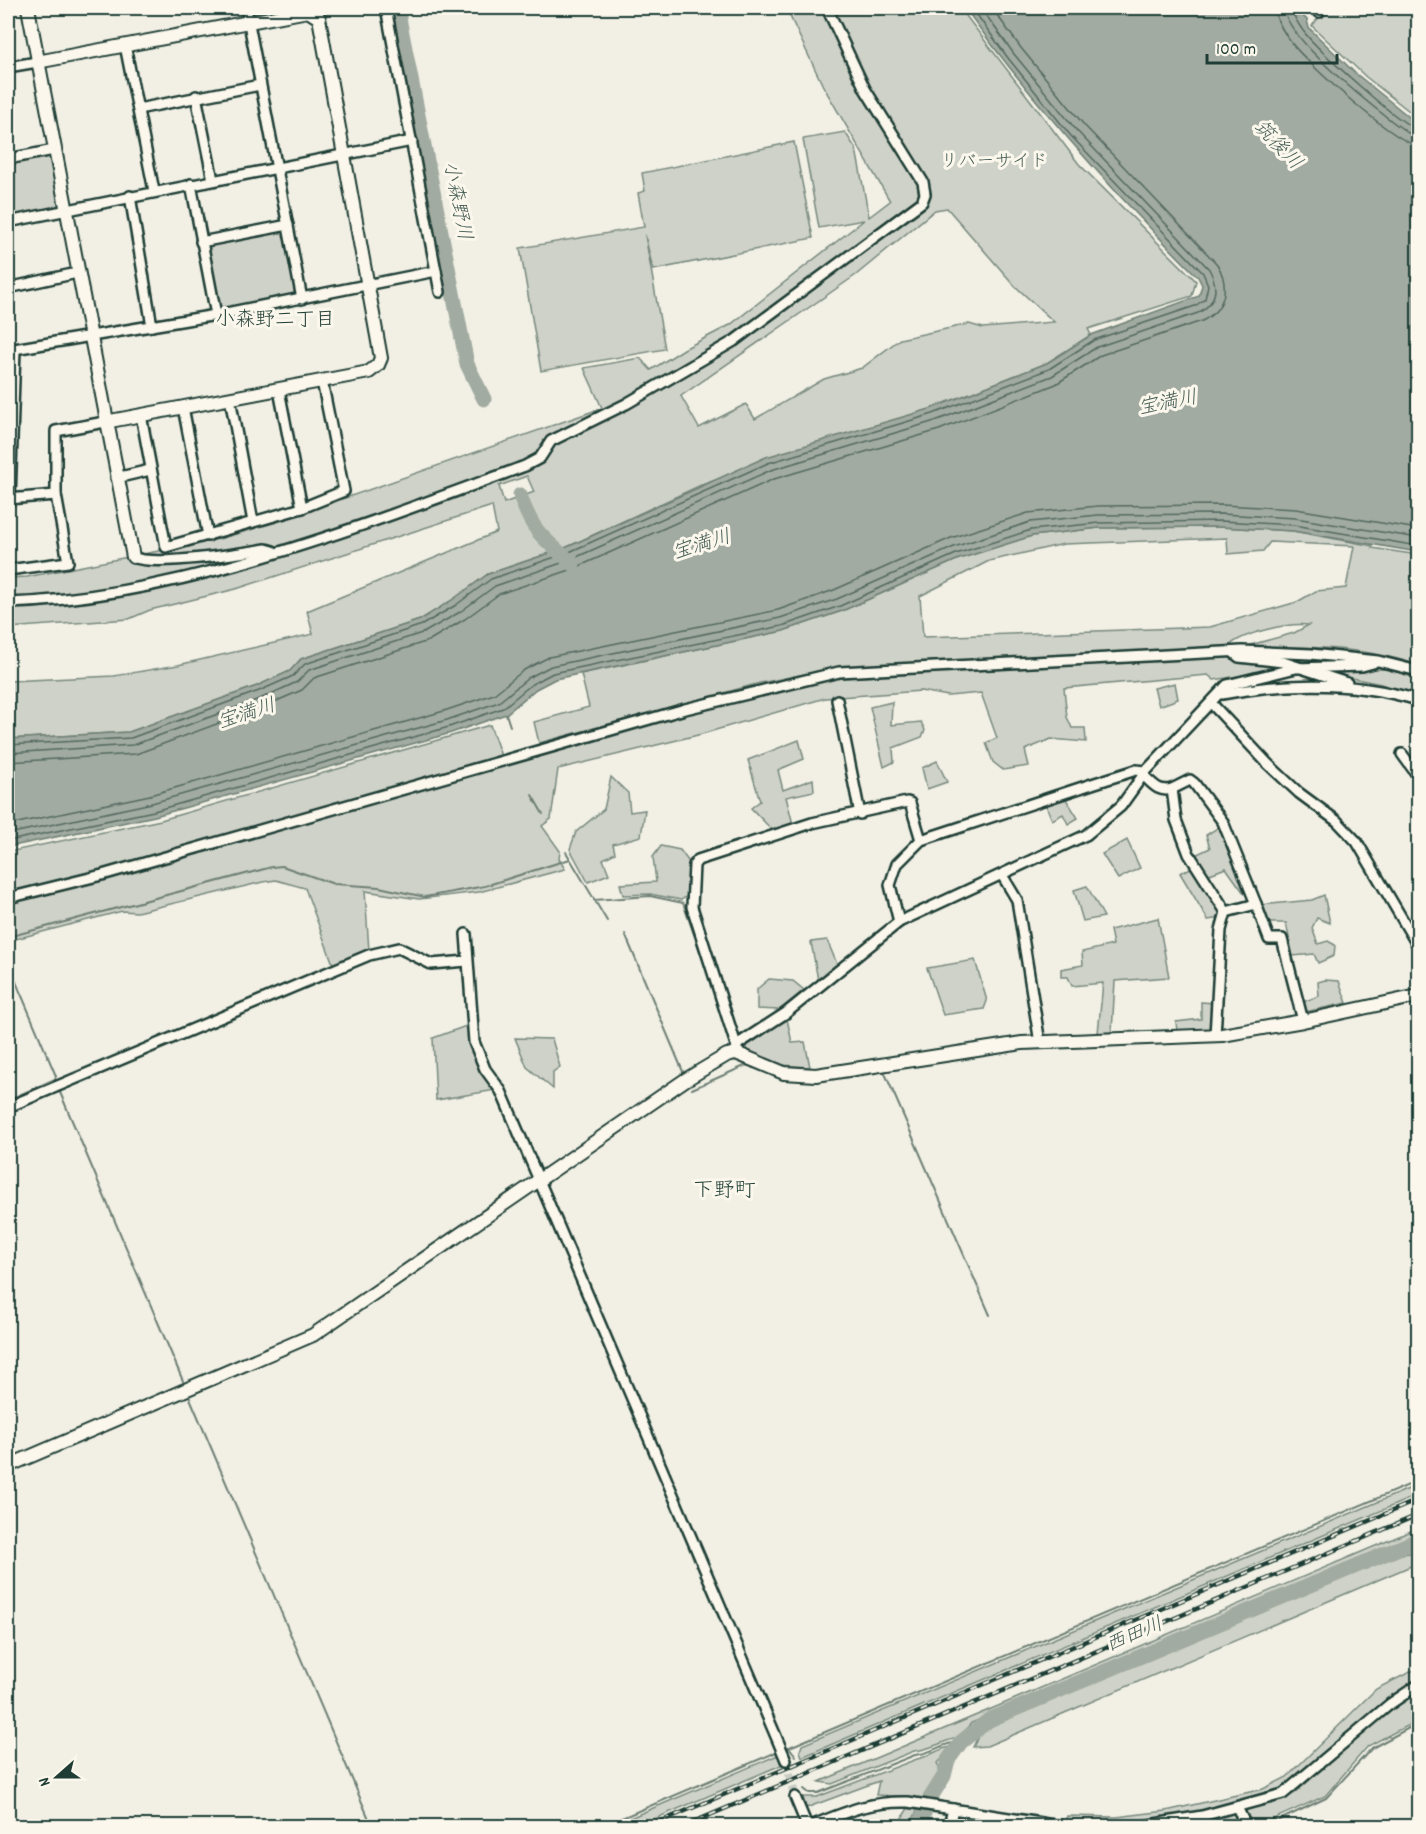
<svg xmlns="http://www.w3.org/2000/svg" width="1426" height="1834" font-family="Dekko,'Klee One',sans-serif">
  <rect width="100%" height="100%" fill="#f2f0e5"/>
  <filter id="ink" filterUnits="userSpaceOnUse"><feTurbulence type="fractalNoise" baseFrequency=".0167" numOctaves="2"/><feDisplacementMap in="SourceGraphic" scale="12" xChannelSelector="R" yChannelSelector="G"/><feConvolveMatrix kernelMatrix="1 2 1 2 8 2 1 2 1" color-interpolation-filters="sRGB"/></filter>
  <g filter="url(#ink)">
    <g fill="#cfd2c8" stroke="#77887e" stroke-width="1.5" fill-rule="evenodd">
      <path d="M786,8H960L1079,164L1196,281L1192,296L1088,329L1091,335L1047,363L930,409L701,485L565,548L488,574L452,601L420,620L301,659L290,671L257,686L129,732L8,739V681L114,676L178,665L313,634L307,611L497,532L492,506L236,589L150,610L129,619L8,628V578L27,577L219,539L277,522L602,408L584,368L640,358L651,370L684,349L730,325L864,220L819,228L803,139L845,132L856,149L869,217L890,201L823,86ZM947,208L1015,286L1054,322L983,328L969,324L900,339L862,368L824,379L755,419L746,404L699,428L681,396L856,275L935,210ZM527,476L534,492L504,503L499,486Z"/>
      <polygon points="1319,8 1418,8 1418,118 1366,77 1312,26 1323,12"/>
      <polygon points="794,142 813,238 653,270 645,235 665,349 541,371 520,248 644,227 638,193 645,191 642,173"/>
      <polygon points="52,153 62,207 8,218 8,162"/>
      <polygon points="285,227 300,298 217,313 204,244"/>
      <path d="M1220,527L1293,531L1373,546L1372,548L1418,555V665C1363,646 1301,646 1243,647L1294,633L1309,625C1289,622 1243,633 1229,646L835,668L760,683L539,743L534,722L589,707L581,674L783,631L842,611L959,559L1032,536L1099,528ZM1227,538L1228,554L1263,551L1270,542L1354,546L1346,588L1316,591L1297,602L1210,627L923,637L920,596L989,561L1064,544Z"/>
      <polygon points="1233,657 1250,663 1270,665 1275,670 1214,680 1208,675 1064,688 1067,717 1072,728 1085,728 1086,742 1051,739 1025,750 1029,766 1003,770 993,762 986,743 997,738 981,693 948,696 921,691 825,698 702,734 558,769 551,819 542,826 560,851 559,859 565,869 479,892 419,899 365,891 369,951 333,964 305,888 276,880 263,882 137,912 122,911 8,941 8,852 161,820 490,725 501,756 489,759 491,767 764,694 839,678"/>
      <polygon points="1387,669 1418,679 1418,696 1381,684 1318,671"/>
      <polygon points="1175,683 1178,699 1159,706 1154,688"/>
      <polygon points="892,702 891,725 921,722 925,730 922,737 893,748 894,762 884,767 870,707"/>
      <polygon points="799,740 804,759 778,770 783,790 813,779 814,791 786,797 793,824 773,831 751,808 760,801 748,760"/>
      <polygon points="937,761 947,782 927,789 922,768"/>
      <polygon points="611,777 628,793 630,812 645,810 641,836 613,844 615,853 603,859 609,874 588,882 570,849 576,832 604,809"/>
      <polygon points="1064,796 1078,818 1068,824 1063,814 1052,820 1045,803"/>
      <polygon points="1222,825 1250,891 1244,893 1226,868 1207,875 1195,855 1210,848 1206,835"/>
      <polygon points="1127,840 1140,868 1118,879 1102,854"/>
      <polygon points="661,846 680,850 691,865 687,896 681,900 650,894 623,895 620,884 656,882 653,857"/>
      <polygon points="1193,867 1223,913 1221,918 1208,920 1180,873"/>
      <polygon points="1087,886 1104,917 1083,921 1074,890"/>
      <polygon points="1324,895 1330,923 1317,918 1312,928 1318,944 1328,941 1335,945 1334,956 1318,963 1314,954 1293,956 1286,923 1268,923 1261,905 1312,900"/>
      <polygon points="1158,918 1169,977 1115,981 1112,1032 1098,1033 1103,983 1072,986 1068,977 1061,977 1061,969 1083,965 1082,952 1113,945 1110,930"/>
      <polygon points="827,940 837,964 818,980 811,942"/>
      <polygon points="975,960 987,1001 984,1009 943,1015 927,968"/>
      <polygon points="769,979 793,981 804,990 779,1010 757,1009 757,989"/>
      <polygon points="1325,980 1339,981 1347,1003 1305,1012 1303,1002 1319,996 1318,982"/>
      <polygon points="1201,1002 1214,1003 1211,1031 1177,1031 1176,1022 1201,1019"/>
      <polygon points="787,1019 792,1043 805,1042 810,1067 781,1065 747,1050 747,1046"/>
      <polygon points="469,1025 496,1090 436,1100 433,1038"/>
      <polygon points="515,1038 552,1039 560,1067 553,1072 553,1089 527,1067"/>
      <polygon points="1418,1485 1418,1495 802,1757 800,1751 802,1745"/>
      <path d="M1418,1528V1535L971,1723L961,1737C944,1740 931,1750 914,1751L832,1784L819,1782Z"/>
      <polygon points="1418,1544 1418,1563 987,1746 973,1747 981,1731 1014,1715 1393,1555 1410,1553"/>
      <path d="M1418,1668V1680L1285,1787C1265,1797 1245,1801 1223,1806C1167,1819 1121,1825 1064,1823L1067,1816L1116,1817L1166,1811L1263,1789L1287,1777L1376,1689Z"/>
      <polygon points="1418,1691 1418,1720 1368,1746 1325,1796 1258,1826 1172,1826 1279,1801 1295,1793 1358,1736"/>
      <path d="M951,1747L946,1756L937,1763L942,1774L923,1798L910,1826H897L915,1797L876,1795L879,1781L806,1808L803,1797H817L917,1759C930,1757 938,1748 951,1747Z"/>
      <polygon points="778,1755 781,1765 638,1826 611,1826"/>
    </g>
    <path fill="#a2aba1" stroke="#6e7f75" stroke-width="1.5" d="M965,8H1295L1307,20L1309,28L1355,73L1418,124V552L1293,531L1220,527L1099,528L1032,536L959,559L842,611L783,631L555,679L536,689L506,714L451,733L155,816L8,847V739L129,732L257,686L290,671L301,659L420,620L452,600L488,574L565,548L766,457L930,409L1047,363L1091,335L1199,296L1202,285L1198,277C1113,192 1034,105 965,8Z"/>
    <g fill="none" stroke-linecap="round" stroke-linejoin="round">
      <g stroke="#536960" stroke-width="1.5">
        <path d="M1275,8C1275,19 1283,31 1290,41C1304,61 1397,145 1418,145"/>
        <path d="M1284,8C1286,40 1380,113 1408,133L1418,136"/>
        <path d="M1291,8C1292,14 1300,27 1304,32C1316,48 1402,127 1418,129"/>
        <polyline points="8,745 131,738 259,691 293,676 305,664 422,625 456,605 491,579 567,553 768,463 933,414 1049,369 1094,340 1195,306 1205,299 1208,285 1203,273 1071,136 1008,58 972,8"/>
        <path d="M8,753L133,745L262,698L297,682L309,670L425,632L460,612L495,586L570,560L771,470L935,421L1052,376L1097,347L1198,313C1217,303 1219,287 1209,269L1077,131L1014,54L981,8"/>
        <path d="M8,762L136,754L265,706L302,690L314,678L428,641L465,619L499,594L573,569L774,479L939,430L1056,384L1101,355L1202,321C1226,309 1230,286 1217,264L1084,125L1021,48L992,8"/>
        <polyline points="8,825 150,795 444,711 494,694 524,670 549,657 778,610 834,590 951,538 1028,513 1098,506 1222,505 1296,509 1418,529"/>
        <polyline points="8,834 152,803 447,720 499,702 528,678 551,666 780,618 837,599 954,547 1030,522 1098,515 1221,514 1295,518 1418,538"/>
        <polyline points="8,841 154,811 449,727 503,708 532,684 553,673 782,626 840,606 956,554 1031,530 1099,523 1221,521 1294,525 1418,546"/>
      </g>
      <g stroke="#6e7f75" stroke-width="2">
        <polyline points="506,714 510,726"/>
        <polyline points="532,795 543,814"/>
        <polyline points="566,852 607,921"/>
        <polyline points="594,900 650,896 683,903 716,997"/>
        <polyline points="625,934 684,1074"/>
        <polyline points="8,937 272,867 282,866 334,884 379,887 425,897 485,886 570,859"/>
        <polyline points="8,963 56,1076 55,1079"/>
        <polyline points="821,1081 884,1071 990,1315"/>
        <polyline points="692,1089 747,1065 775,1076"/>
        <polyline points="59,1090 183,1381"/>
        <polyline points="8,1100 55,1079 57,1084"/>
        <polyline points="190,1398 372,1826"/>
        <polyline points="789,1747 796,1756"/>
        <polyline points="785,1749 1418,1481"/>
        <path d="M804,1789L809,1793H818L915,1755C934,1753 942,1742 961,1742"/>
        <polyline points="603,1826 779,1751"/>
        <polyline points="1267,1826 1326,1798 1372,1748 1418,1723"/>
      </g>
      <g stroke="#a2aba1" stroke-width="15">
        <polyline points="397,8 467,364 484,399"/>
        <path d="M520,495C532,532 544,539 573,564"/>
        <polyline points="919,1826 929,1800 944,1776 948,1760 961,1742 989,1720 1418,1540"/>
      </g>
      <polyline stroke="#c8ccc2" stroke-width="9" stroke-dasharray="9 4.5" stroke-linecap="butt" points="786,1760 795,1797"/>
      <g stroke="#1f3d34" stroke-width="14">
        <g id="minor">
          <polyline points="246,8 302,299"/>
          <polyline points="386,8 440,292"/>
          <polyline points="1315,8 1319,12"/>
          <polyline points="315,14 322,8"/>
          <polyline points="125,45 154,191"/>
          <polyline points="8,67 37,62"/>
          <polyline points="196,96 213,180"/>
          <polyline points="138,109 260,85"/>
          <polyline points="8,159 54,150"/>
          <polyline points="191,184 216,315"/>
          <polyline points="130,196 152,326"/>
          <polyline points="8,222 412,141"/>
          <polyline points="201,242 288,225"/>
          <polyline points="8,288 77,273"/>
          <polyline points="8,350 216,315 436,271"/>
          <polyline points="279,390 302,508"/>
          <polyline points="230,398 253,522"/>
          <polyline points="183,407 208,536"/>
          <polyline points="141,415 166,547 302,508 344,491 322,381"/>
          <polyline points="116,478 150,470"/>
          <polyline points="8,499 56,495"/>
          <polyline points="10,499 15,349"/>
          <path d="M133,557C153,567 241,553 266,549L273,551"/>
          <polyline points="8,570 68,562 56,495 56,431 105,422"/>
          <path d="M8,603C180,598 364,525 525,466L540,458L551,441L626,404L734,341L922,202L925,194L923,182L865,89L827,8"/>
          <polyline points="1234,653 1239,657 1283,662 1347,683"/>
          <path d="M1222,694C1286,682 1355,681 1418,700"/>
          <polyline points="837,700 860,814"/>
          <polyline points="1212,704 1268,764 1299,793 1337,821 1357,842 1418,946"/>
          <polyline points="1402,754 1418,776"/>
          <path d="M1143,775C1152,783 1158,793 1172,789L1176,820L1189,854L1226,912L1256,904L1269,939H1282L1303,1021"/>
          <polyline points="1172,789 1190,780 1194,783 1223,822 1256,904"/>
          <polyline points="1002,875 1017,900 1040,1043"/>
          <polyline points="8,898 102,875 685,709 839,672 1242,651 1311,654 1378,661 1418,671"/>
          <polyline points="899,922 890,885 897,864 921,840 1095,783 1136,770 1146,771"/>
          <polyline points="466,934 474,1042 485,1069 501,1091 786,1760"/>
          <polyline points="1215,1036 1221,930 1226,912"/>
          <polyline points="738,1044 786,1013 899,922 1086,835 1121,806 1146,771 1227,685 1296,668 1362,666 1373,663"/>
          <polyline points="737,1048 692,907 694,865 698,860 812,823 907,802 910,803 921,840"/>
          <polyline points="8,1107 369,955 399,948 431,964 467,961"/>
          <polyline points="795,1797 807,1826"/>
          <polyline points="1237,1807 1246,1826"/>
          <path d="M811,1826C846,1812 869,1801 908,1802L1060,1826"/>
          <polyline points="949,1826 953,1809"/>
          <polyline points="1143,1826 1202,1816 1283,1794 1390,1704 1418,1685"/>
        </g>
      </g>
      <g stroke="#1f3d34" stroke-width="16">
        <g id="tertiary">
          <polyline points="28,8 133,557"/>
          <polyline points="37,62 308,11 319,18 381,358 378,365 369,372 105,422"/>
          <polyline points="8,1466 313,1335 685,1080 727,1055 736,1053 784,1073 816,1075 1022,1043 1222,1035 1303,1021 1418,996"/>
        </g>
      </g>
      <use href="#minor" stroke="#fbf7ec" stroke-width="9"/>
      <use href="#tertiary" stroke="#fbf7ec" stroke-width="12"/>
      <g stroke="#1f3d34" stroke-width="4.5">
        <g id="rail">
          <polyline points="650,1826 1418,1500"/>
          <polyline points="684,1826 1418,1515"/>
        </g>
      </g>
      <use href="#rail" stroke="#fbf7ec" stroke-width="2" stroke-dasharray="7" stroke-linecap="butt"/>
    </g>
  </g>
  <g text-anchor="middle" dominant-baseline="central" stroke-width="6" stroke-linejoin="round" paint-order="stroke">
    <g font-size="18" fill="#425b52" stroke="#fbf7ec">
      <text x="994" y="162">リバーサイド</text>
    </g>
    <g font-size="20" font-style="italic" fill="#465e55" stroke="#fbf7ec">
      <text transform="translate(1277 146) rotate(46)">筑後川</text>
      <text transform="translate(456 201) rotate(79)">小森野川</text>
      <text transform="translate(1168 404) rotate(-11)">宝満川</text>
      <text transform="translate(702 546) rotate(-17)">宝満川</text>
      <text transform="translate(247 715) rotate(-18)">宝満川</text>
      <text transform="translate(1135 1636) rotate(-23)">西田川</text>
    </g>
    <g font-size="20" fill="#1f3d34" stroke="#fbf7ec">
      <text x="275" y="321">小森野二丁目</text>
    </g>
    <g font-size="21" fill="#1f3d34" stroke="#fbf7ec">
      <text x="724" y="1192">下野町</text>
    </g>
  </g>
  <rect width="1426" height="1834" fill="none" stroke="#fbf7ec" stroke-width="30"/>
  <rect x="15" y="15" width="1396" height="1804" fill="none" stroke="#1f3d34" stroke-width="2" filter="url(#ink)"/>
  <g transform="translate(57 1777) rotate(249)" stroke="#fbf7ec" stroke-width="4.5" paint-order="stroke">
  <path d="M0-4.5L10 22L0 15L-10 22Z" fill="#1f3d34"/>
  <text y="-9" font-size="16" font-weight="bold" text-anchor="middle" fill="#1f3d34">N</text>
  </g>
  <path d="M1207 54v9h130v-9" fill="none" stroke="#1f3d34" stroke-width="3"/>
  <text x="1216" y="54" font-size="18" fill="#1f3d34" stroke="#fbf7ec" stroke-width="4.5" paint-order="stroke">100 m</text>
</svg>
